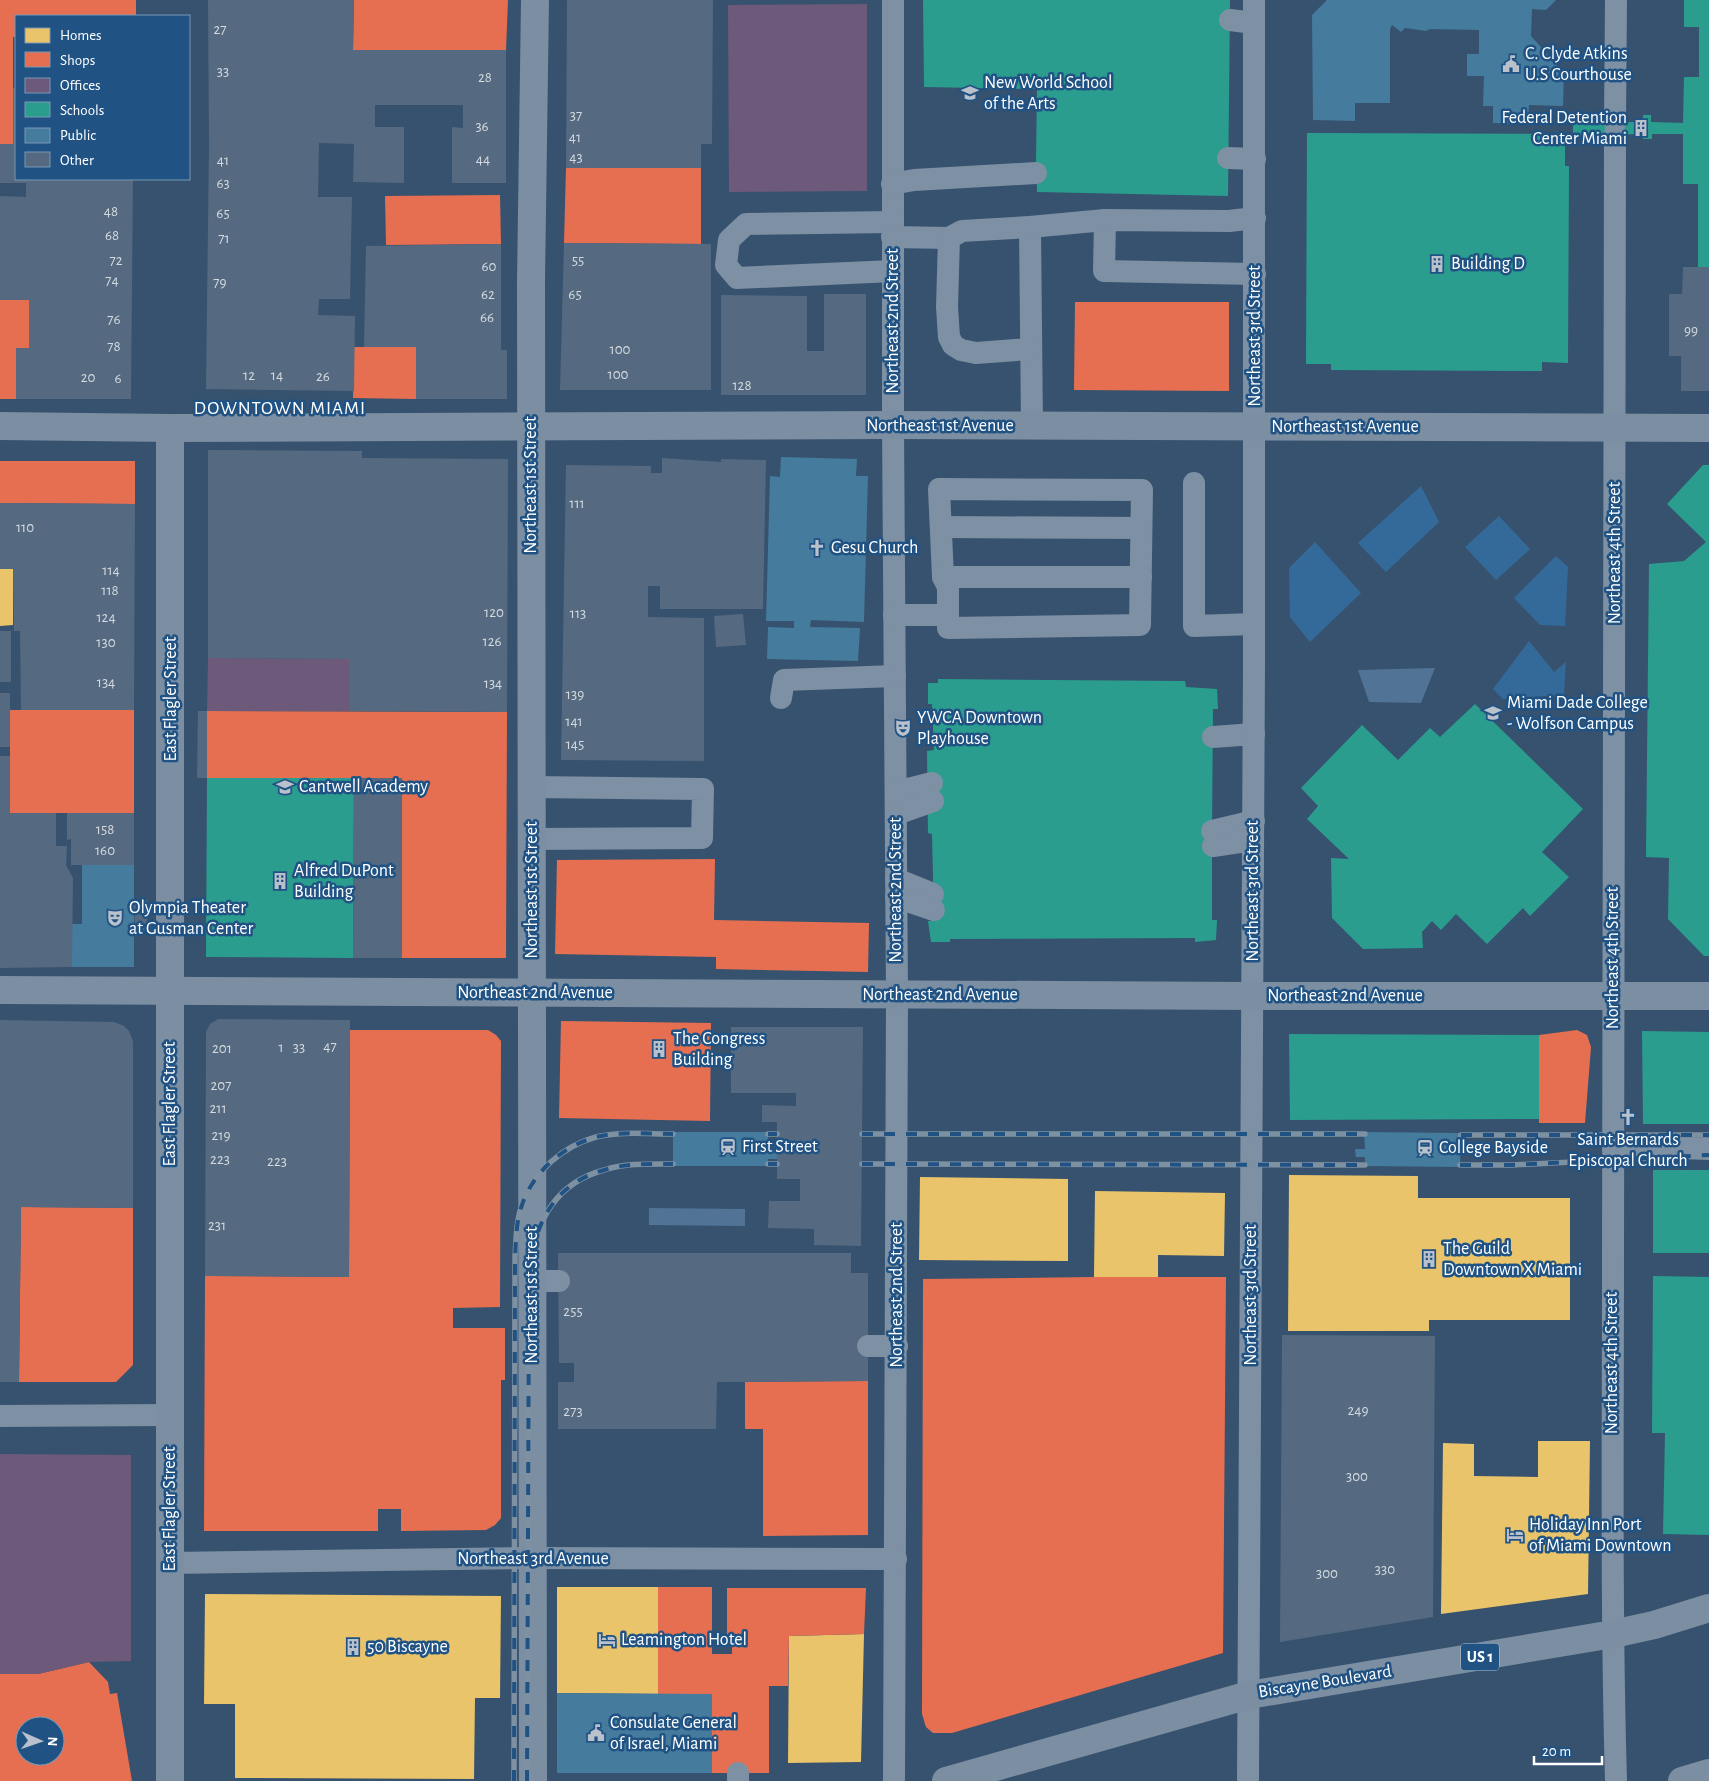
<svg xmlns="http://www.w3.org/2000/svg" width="1709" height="1781" font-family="'Alegreya Sans',sans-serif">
  <rect width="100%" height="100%" fill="#37526e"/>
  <g fill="#346a9a">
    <polygon points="1421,486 1439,522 1386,572 1358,543"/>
    <polygon points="1499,516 1530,549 1496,580 1465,547"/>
    <polygon points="1315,542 1361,593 1310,642 1290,617 1289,568"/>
    <polygon points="1556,556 1568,567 1565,626 1540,625 1514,598"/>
    <polygon points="1529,641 1554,672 1566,662 1564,695 1503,699 1493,689"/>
  </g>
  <g fill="#517496">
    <polygon points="1435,668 1421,703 1369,702 1358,670"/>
    <polygon points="649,1208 745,1209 745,1226 649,1225"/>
  </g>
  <g fill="#e9c46a">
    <polygon points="0,569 13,569 13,625 0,626"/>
    <polygon points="1289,1175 1418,1176 1418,1198 1570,1198 1570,1320 1429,1320 1429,1331 1288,1331"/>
    <polygon points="920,1177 1068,1179 1068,1261 919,1260"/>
    <polygon points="1095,1191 1225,1193 1224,1256 1158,1255 1158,1278 1094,1277"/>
    <polygon points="1538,1441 1590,1441 1588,1594 1441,1614 1443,1443 1474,1444 1474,1476 1538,1477"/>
    <polygon points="557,1587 658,1587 658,1694 557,1693"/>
    <polygon points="205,1594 501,1596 500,1698 475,1698 474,1779 235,1778 235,1704 204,1704"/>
    <polygon points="864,1634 861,1762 788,1763 789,1636"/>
  </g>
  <g fill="#e76f51" fill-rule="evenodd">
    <polygon points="0,0 136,0 136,16 16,16 16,37 13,37 13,144 0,144"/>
    <polygon points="354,0 508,0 506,50 353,50"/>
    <polygon points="566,168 701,168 701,244 564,243"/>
    <polygon points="500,195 501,244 386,245 385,196"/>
    <polygon points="0,300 29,300 29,348 16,348 16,399 0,399"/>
    <polygon points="1075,302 1229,302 1229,391 1074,390"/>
    <polygon points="354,347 416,347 416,399 353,398"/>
    <polygon points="0,461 135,461 135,504 0,503"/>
    <rect x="10" y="710" width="124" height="103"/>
    <polygon points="207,711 507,712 506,958 402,958 402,778 207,778"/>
    <polygon points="715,859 714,920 869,923 868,972 716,969 716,957 555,954 557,860"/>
    <polygon points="561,1021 711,1023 710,1121 559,1118"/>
    <polygon points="350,1030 488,1030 496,1035 501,1041 500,1307 453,1308 453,1328 505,1328 505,1380 501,1380 501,1518 495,1525 486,1530 401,1531 401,1509 378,1509 378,1531 204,1531 205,1276 349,1277"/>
    <polygon points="1577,1030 1587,1035 1591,1047 1585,1123 1539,1123 1539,1035"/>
    <polygon points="21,1207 133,1208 133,1365 116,1382 19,1382"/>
    <polygon points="1094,1277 1226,1277 1223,1653 952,1733 933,1733 926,1727 922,1714 923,1279"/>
    <polygon points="868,1381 868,1535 763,1536 763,1429 745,1429 745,1382"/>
    <polygon points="658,1587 712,1587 712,1654 732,1654 732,1643 727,1643 727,1588 866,1588 864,1634 789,1636 788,1686 769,1686 769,1773 712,1773 712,1694 658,1694"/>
    <path d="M89,1662L108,1682L110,1694L117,1693L132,1781H0V1674H38ZM25,1726H55V1756H25Z"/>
  </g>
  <g fill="#6d597a">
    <polygon points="867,4 867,191 729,192 728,5"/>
    <polygon points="208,658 349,659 349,711 207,711"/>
    <polygon points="0,1454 131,1455 131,1661 89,1662 38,1674 0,1674"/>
  </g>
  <g fill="#2a9d8f">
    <polygon points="923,0 1230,0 1228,196 1037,192 1036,163 1037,89 924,87"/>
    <polygon points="1684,0 1709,0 1709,267 1698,267 1698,184 1683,184 1683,134 1652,134 1652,139 1643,139 1643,134 1590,135 1590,138 1573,136 1573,119 1590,118 1590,122 1643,122 1643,115 1651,115 1651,122 1683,123 1684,77 1699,77 1699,27 1684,27"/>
    <polygon points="1307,133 1565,134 1565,166 1569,166 1568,363 1542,362 1542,371 1331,370 1331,364 1306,364"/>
    <polygon points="1703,465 1709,465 1709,956 1704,956 1668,919 1669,858 1646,857 1649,564 1684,561 1706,542 1667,504"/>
    <polygon points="938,679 1185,681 1186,687 1217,689 1218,709 1213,709 1212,831 1212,920 1217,920 1216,940 1195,942 1195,938 950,939 950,942 931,942 928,921 934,921 932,834 928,833 927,751 934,750 932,704 928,704 928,683 938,683"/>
    <polygon points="1475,704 1583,809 1542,852 1569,877 1530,916 1523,908 1487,944 1456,914 1441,930 1432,921 1422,932 1423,948 1363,949 1332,918 1331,858 1349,859 1307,819 1318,806 1301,788 1362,725 1398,760 1430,728 1440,737"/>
    <polygon points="207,778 354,778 353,958 206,957"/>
    <polygon points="1642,1031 1709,1032 1709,1124 1643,1124"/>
    <polygon points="1289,1034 1539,1035 1539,1119 1290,1120"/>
    <rect x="1653" y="1170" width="56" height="83"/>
    <polygon points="1653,1276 1709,1277 1709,1535 1663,1534 1665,1433 1652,1433"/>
  </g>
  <g fill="#457b9d">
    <polygon points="1327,0 1556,0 1546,10 1532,9 1531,36 1564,73 1563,106 1529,105 1528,124 1493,123 1493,106 1483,106 1484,76 1467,76 1467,54 1479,54 1479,30 1430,29 1426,31 1405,28 1401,32 1392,25 1390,29 1390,103 1355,103 1355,121 1313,120 1312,15"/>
    <polygon points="781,457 857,459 856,476 868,476 864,622 811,620 810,627 860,628 858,661 767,659 768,627 794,628 794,621 766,621 770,476 780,477"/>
    <polygon points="82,865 134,865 134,967 72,967 72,924 82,924"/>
    <polygon points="673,1132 768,1132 768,1149 777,1149 777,1159 768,1159 768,1166 673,1166"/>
    <polygon points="1364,1132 1461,1133 1460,1167 1365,1166 1365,1157 1356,1157 1355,1149 1365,1149"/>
    <polygon points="557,1693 712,1694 712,1773 557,1773"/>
  </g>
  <g fill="#556a80">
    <polygon points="208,0 354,0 353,50 506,50 506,183 452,183 452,127 463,128 463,105 375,105 375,127 404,127 404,183 353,182 354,144 319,143 318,197 352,197 350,299 319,299 318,315 355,316 354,391 206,389 209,144"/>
    <polygon points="567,0 713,0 712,144 701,144 701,168 566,168"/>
    <polygon points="13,88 16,88 16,179 133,179 131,399 16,399 16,348 29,348 29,300 0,300 0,196 26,197 26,183 0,183 0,144 13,144"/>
    <polygon points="564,243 711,244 711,390 560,390"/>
    <polygon points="501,244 501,350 507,350 507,399 416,399 416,347 364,347 366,246"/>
    <polygon points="1683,267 1709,267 1709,391 1681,391 1681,356 1669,356 1669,294 1682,294"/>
    <polygon points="824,294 866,294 866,395 721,395 721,295 807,296 807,351 824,351"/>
    <polygon points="208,450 356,451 362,451 362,458 508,459 507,712 349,711 349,659 208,658"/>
    <polygon points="662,458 721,462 721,459 766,460 763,609 660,609 660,586 648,586 648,617 704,618 704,761 561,760 566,465 651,466 651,473 662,473"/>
    <polygon points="0,503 135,504 134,710 21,710 20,631 14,631 13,569 0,569"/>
    <polygon points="743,614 746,645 716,647 714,616"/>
    <rect x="0" y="631" width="11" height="51"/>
    <rect x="0" y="693" width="10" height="54"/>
    <polygon points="198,711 207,711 207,778 197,778"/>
    <polygon points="0,756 10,756 10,813 56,813 56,846 67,846 66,865 73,878 72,967 0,968"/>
    <polygon points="354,778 402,778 402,958 353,958"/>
    <polygon points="67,813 134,813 134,865 71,865 71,839 67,840"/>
    <polygon points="134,900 147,900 147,931 135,931"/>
    <polygon points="218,1019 350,1020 349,1277 205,1276 206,1032 210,1024"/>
    <polygon points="0,1020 114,1022 124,1026 129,1031 133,1041 133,1208 21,1207 19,1382 0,1382"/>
    <polygon points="731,1027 863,1027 861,1246 814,1245 814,1229 768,1228 769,1201 800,1201 800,1179 777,1179 777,1122 762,1122 762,1105 796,1106 796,1093 731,1093"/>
    <polygon points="558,1253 851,1253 851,1273 868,1273 868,1381 717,1382 716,1429 558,1429 558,1382 574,1382 574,1363 559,1363"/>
    <polygon points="1282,1335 1435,1336 1433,1617 1280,1642"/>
  </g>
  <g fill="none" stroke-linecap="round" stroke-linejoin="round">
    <g stroke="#7d90a4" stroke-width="22">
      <polyline points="893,0 893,425 897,995 894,1781"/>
      <polyline points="1230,20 1254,23"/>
      <polyline points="1615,123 1616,0"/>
      <path d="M1615,134C1616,510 1613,885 1613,1260C1613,1434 1611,1607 1616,1781"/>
      <polyline points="1228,158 1255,159"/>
      <polyline points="892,184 914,180 1036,173"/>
      <polyline points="1105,220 1104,271 1255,274"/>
      <polyline points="893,222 746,224 729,240 726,265 737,278 893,271"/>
      <polyline points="1030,227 1032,427"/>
      <polyline points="892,237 949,238"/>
      <polyline points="1030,349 976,353 961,350 953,345 949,337 947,307 949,238 962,231 1030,227 1105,220 1229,221 1255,218"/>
      <polyline points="1194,483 1194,626 1254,624"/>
      <polygon points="939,489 1142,490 1140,625 948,628 948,587 943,577"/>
      <polyline points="941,527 1141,528"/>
      <polyline points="943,577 1141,577"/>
      <polyline points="894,615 948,615"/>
      <polyline points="781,698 784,680 895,676"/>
      <polyline points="1213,737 1254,734"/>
      <polyline points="532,787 703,789 702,838 532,839"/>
      <polyline points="896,792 932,783"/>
      <polyline points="896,814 933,801"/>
      <polyline points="1212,831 1254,821"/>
      <polyline points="1213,846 1253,840"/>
      <polyline points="896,879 933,894"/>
      <polyline points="896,897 934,910"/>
      <polyline points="1613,1148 1653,1147 1709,1149"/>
      <polyline points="532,1281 559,1281"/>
      <polyline points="868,1346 897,1346"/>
      <polyline points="0,1416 170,1415"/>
      <polyline points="170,1563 533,1558 896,1559"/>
      <polyline points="738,1781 738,1773"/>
      <polyline points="1248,1781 1254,667 1254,0"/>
    </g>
    <g stroke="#7c8ea1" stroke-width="28">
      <polyline points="0,426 170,428 893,425 1709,428"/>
      <polyline points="170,428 170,1781"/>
      <polyline points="0,990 1252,996 1709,996"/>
      <polyline points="533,1781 531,281 535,0"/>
      <polyline points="946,1781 1249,1695 1613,1634 1654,1625 1709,1608"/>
      <polyline points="1682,1781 1709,1773"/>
    </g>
    <g stroke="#7e91a3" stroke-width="5.5">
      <g id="rail">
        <polyline points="768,1134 777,1134"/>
        <polyline points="862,1134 1365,1134"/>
        <polyline points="1461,1135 1709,1135"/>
        <polyline points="768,1164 777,1164"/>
        <polyline points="862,1164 1365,1165"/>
        <polyline points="1460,1165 1512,1165 1709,1155"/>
        <path d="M514,1781L515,1258C516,1240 516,1221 522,1205C533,1172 563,1146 596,1137C620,1131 648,1134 673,1134"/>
        <path d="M527,1781L529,1284C531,1232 549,1185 604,1170C626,1163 650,1164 673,1164"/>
      </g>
    </g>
    <use href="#rail" stroke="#205384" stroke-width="4" stroke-dasharray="11" stroke-linecap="butt"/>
  </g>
  <defs>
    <g id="civic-bare" transform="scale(1.35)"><path d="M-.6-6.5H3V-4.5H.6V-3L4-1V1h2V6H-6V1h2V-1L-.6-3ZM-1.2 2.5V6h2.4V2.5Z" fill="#b9c2cc" stroke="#205384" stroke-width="2.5" paint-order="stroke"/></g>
    <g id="university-bare" transform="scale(1.35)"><path d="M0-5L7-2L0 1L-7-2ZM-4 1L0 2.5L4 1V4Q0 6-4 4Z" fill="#b9c2cc" stroke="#205384" stroke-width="2.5" paint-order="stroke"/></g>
    <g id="building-bare" transform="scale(1.35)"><path d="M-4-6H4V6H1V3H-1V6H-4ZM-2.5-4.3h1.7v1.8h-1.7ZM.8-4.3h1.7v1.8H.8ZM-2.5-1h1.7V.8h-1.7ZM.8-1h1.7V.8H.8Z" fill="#b9c2cc" stroke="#205384" stroke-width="2.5" paint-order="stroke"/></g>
    <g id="church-bare" transform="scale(1.35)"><path d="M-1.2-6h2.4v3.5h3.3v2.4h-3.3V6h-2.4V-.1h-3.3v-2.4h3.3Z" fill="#b9c2cc" stroke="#205384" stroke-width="2.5" paint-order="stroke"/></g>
    <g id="theatre-bare" transform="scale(1.35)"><path d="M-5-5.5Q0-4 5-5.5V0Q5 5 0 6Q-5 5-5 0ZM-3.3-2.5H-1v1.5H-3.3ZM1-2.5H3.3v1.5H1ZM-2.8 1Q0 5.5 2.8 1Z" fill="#b9c2cc" stroke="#205384" stroke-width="2.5" paint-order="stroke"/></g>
    <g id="school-bare" transform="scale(1.35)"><path d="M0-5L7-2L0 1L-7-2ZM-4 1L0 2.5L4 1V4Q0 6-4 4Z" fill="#b9c2cc" stroke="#205384" stroke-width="2.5" paint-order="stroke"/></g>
    <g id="station-bare" transform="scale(1.35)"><path d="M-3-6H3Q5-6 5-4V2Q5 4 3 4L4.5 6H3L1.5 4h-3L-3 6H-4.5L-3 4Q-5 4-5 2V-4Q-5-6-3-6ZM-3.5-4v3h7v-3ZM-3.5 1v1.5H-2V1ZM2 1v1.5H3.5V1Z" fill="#b9c2cc" stroke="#205384" stroke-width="2.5" paint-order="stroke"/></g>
    <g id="hotel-bare" transform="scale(1.35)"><path d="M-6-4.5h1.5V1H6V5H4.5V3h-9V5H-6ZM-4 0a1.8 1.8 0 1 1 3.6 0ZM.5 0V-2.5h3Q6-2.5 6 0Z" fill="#b9c2cc" stroke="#205384" stroke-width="2.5" paint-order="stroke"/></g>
  </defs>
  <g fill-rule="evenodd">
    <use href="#civic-bare" x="1511" y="64"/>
    <use href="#university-bare" x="970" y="93"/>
    <use href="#building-bare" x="1641" y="128"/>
    <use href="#building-bare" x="1437" y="264"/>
    <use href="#church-bare" x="817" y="548"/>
    <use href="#university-bare" x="1493" y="713"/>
    <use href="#theatre-bare" x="903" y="728"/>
    <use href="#school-bare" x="285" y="787"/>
    <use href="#building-bare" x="280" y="881"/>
    <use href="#theatre-bare" x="115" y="918"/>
    <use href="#building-bare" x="659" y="1049"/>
    <use href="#church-bare" x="1628" y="1117"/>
    <use href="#station-bare" x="728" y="1147"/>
    <use href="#station-bare" x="1425" y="1148"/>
    <use href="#building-bare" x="1429" y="1259"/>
    <use href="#hotel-bare" x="1515" y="1535"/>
    <use href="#hotel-bare" x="607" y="1640"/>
    <use href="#building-bare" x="353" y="1647"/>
    <use href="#civic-bare" x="596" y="1733"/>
  </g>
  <g text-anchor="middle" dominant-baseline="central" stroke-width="5" stroke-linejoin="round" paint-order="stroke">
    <g font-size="15" fill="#d4dadf">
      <text x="220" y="29">27</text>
      <text x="223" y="71">33</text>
      <text x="485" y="77">28</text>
      <text x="576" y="115">37</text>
      <text x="482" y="126">36</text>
      <text x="575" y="137">41</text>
      <text x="576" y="157">43</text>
      <text x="483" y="159">44</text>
      <text x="223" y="160">41</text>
      <text x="223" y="183">63</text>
      <text x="111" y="211">48</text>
      <text x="223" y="213">65</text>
      <text x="112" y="235">68</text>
      <text x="224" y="238">71</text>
      <text x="116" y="260">72</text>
      <text x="578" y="260">55</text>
      <text x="489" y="266">60</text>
      <text x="112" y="280">74</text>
      <text x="220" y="282">79</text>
      <text x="488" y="294">62</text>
      <text x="575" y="294">65</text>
      <text x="487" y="317">66</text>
      <text x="114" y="319">76</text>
      <text x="1691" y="330">99</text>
      <text x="114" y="346">78</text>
      <text x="620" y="349">100</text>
      <text x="618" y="374">100</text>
      <text x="249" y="375">12</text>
      <text x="277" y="375">14</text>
      <text x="323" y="376">26</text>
      <text x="88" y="377">20</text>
      <text x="118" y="378">6</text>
      <text x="742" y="385">128</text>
      <text x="577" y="503">111</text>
      <text x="25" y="527">110</text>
      <text x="111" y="570">114</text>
      <text x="110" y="590">118</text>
      <text x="494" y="612">120</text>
      <text x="578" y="613">113</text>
      <text x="106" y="617">124</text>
      <text x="492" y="641">126</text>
      <text x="106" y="642">130</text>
      <text x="106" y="682">134</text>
      <text x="493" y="683">134</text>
      <text x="575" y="694">139</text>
      <text x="574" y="721">141</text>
      <text x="575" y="744">145</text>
      <text x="105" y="829">158</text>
      <text x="105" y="850">160</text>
      <text x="330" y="1046">47</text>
      <text x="281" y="1047">1</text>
      <text x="299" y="1047">33</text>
      <text x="222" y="1048">201</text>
      <text x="221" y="1085">207</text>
      <text x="218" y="1108">211</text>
      <text x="221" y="1135">219</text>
      <text x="220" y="1159">223</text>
      <text x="277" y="1161">223</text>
      <text x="217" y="1225">231</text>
      <text x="573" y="1311">255</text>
      <text x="1358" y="1410">249</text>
      <text x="573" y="1411">273</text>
      <text x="1357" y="1476">300</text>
      <text x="1385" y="1569">330</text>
      <text x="1327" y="1573">300</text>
    </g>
    <rect fill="#205384" stroke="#bccbda" stroke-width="1" x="1461" y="1643.5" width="38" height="27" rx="4"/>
    <g font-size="16" font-weight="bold" fill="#fff">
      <text x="1480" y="1657">US 1</text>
    </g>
    <g font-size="18" fill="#fff" stroke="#205384" text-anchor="start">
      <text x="1525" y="54">C. Clyde Atkins<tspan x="1525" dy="21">U.S Courthouse</tspan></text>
      <text x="984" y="83">New World School<tspan x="984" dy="21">of the Arts</tspan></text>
      <text x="1627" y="118" text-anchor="end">Federal Detention<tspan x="1627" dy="21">Center Miami</tspan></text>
      <text x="1451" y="264">Building D</text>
      <text x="831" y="548">Gesu Church</text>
      <text x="1507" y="703">Miami Dade College<tspan x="1507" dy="21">- Wolfson Campus</tspan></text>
      <text x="917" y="718">YWCA Downtown<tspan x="917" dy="21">Playhouse</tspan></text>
      <text x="299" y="787">Cantwell Academy</text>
      <text x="294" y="871">Alfred DuPont<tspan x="294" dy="21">Building</tspan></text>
      <text x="129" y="908">Olympia Theater<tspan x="129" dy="21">at Gusman Center</tspan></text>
      <text x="673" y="1039">The Congress<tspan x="673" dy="21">Building</tspan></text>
      <text x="1628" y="1140" text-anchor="middle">Saint Bernards<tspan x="1628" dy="21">Episcopal Church</tspan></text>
      <text x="742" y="1147">First Street</text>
      <text x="1439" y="1148">College Bayside</text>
      <text x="1443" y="1249">The Guild<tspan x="1443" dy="21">Downtown X Miami</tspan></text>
      <text x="1529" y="1525">Holiday Inn Port<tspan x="1529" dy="21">of Miami Downtown</tspan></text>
      <text x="621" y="1640">Leamington Hotel</text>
      <text x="367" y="1647">50 Biscayne</text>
      <text x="610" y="1723">Consulate General<tspan x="610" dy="21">of Israel, Miami</tspan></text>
    </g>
    <g font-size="18" fill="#fff" stroke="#205384">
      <text transform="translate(893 321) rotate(-90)">Northeast 2nd Street</text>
      <text transform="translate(1255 336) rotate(-90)">Northeast 3rd Street</text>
      <text x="940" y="426">Northeast 1st Avenue</text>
      <text x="1345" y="427">Northeast 1st Avenue</text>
      <text transform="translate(531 485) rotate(-90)">Northeast 1st Street</text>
      <text transform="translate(1615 553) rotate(-90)">Northeast 4th Street</text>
      <text transform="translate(171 699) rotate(-90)">East Flagler Street</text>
      <text transform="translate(532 890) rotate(-90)">Northeast 1st Street</text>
      <text transform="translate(896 890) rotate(-90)">Northeast 2nd Street</text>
      <text transform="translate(1253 891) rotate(-90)">Northeast 3rd Street</text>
      <text transform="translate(1613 958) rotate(-90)">Northeast 4th Street</text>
      <text x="535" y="993">Northeast 2nd Avenue</text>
      <text x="940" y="995">Northeast 2nd Avenue</text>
      <text x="1345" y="996">Northeast 2nd Avenue</text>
      <text transform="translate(170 1104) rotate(-90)">East Flagler Street</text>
      <text transform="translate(532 1295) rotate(-90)">Northeast 1st Street</text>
      <text transform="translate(897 1295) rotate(-90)">Northeast 2nd Street</text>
      <text transform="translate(1251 1295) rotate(-90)">Northeast 3rd Street</text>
      <text transform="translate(1612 1363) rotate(-90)">Northeast 4th Street</text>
      <text transform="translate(170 1509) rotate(-90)">East Flagler Street</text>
      <text x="533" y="1559">Northeast 3rd Avenue</text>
      <text transform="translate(1325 1682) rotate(-9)">Biscayne Boulevard</text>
    </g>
    <g font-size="19" letter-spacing="1" fill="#fff" stroke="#205384">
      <text x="280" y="408">DOWNTOWN MIAMI</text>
    </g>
  </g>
  <rect x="15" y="15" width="175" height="165" fill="#205384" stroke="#7998b5"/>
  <rect x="25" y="28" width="25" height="15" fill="#e9c46a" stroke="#7998b5"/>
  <text x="60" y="40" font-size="15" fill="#ffffff">Homes</text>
  <rect x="25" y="52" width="25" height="15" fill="#e76f51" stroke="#7998b5"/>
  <text x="60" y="65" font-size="15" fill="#ffffff">Shops</text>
  <rect x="25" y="78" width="25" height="15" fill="#6d597a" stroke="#7998b5"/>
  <text x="60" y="90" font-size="15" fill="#ffffff">Offices</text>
  <rect x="25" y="102" width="25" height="15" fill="#2a9d8f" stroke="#7998b5"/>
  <text x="60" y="115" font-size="15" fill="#ffffff">Schools</text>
  <rect x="25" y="128" width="25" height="15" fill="#457b9d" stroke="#7998b5"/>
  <text x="60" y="140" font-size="15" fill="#ffffff">Public</text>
  <rect x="25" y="152" width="25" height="15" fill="#556a80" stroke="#7998b5"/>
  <text x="60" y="165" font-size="15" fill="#ffffff">Other</text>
  <g transform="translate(40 1741) rotate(92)"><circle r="24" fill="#205384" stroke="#7998b5"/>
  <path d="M0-4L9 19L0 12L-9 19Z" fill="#b9c2cc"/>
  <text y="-8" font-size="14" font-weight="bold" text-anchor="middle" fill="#ffffff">N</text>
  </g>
  <path d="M1534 1756v8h68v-8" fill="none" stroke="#ffffff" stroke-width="2.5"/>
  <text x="1542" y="1756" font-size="15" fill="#ffffff" stroke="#205384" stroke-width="4" paint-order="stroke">20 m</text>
</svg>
